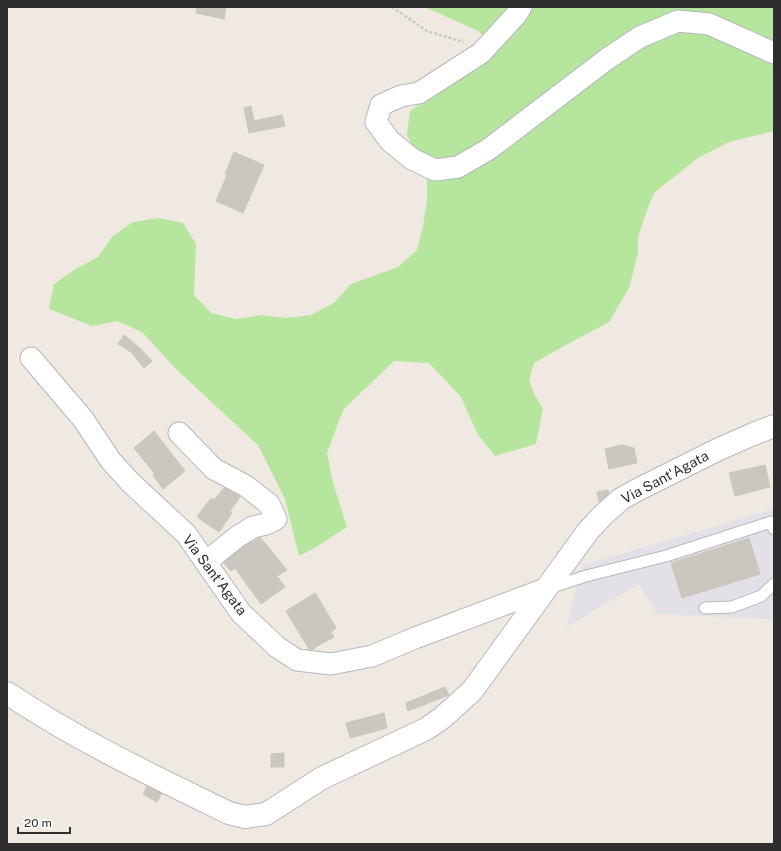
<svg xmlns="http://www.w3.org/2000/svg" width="781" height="851" font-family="'Public Sans',sans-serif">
  <rect width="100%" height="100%" fill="#efe9e1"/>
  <polygon fill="#e3e1e8" points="774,509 774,618 772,619 657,614 639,584 566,627 583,565"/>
  <polygon fill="#b6e59e" points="425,7 774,7 774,131 729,142 698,158 655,192 648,207 638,237 638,253 629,288 609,322 564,346 534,363 529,380 534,394 543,409 536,444 495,456 478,435 461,397 429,363 394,361 343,410 327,453 333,483 347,527 316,547 299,556 285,499 258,445 177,370 142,332 117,321 92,326 49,309 54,284 74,270 98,257 113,236 133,222 159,218 183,223 196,244 194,295 211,313 236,319 262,315 286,318 311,315 334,303 351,284 398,267 417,250 423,226 427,201 427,176 407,135 410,111 472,71 485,38 478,31"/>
  <g fill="#cbc7bf" stroke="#cbc5ba">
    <polygon points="197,7 226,7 224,19 196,13"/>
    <polygon points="251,106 254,121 282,115 285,126 249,133 244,108"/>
    <polygon points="234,152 264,165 243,213 216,201 227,175 225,174"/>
    <polygon points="124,335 140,348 152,361 144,368 131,352 118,344"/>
    <polygon points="154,431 185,471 163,489 153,475 155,474 134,448"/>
    <polygon points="622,445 634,448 637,463 609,469 605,449"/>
    <polygon points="765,465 770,487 735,496 729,473"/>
    <polygon points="225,487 240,497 230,511 214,500"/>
    <polygon points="608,490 610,499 599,501 597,492"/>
    <polygon points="211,498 232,513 219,532 197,517"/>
    <polygon points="260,537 287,570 277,576 285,587 261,604 235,568 231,571 220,559 248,539 251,543"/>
    <polygon points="749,538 760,574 682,598 671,563"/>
    <polygon points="315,593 317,596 291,612 304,633 310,630 319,645 310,651 286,611"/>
    <polygon points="317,596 336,628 331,632 334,637 319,645 310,630 304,633 291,612"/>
    <polygon points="445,687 449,695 408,711 406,703"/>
    <polygon points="384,713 387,728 350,738 346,723"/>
    <polygon points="284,753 284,767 271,767 271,754"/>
    <polygon points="149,783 163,791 157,802 143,794"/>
  </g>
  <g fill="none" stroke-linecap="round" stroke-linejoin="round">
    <g stroke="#b4b7c1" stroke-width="13">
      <g id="lane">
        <polyline points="549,588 586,576 666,556 771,522 774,529"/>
        <polyline points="705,608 732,607 761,596 774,584"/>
      </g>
    </g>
    <g stroke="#b4b7c1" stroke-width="23">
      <g id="street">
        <polyline points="521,7 516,15 481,53 419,93 401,96 381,105 376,122 390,141 412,159 435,170 458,167 489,149 607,59 640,37 678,21 709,24 774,53"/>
        <polyline points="31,358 83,419 111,461 131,483 186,534 241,613 277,647 297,660 331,664 372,656 415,638 545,589"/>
        <polyline points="179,433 214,469 246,486 269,504 276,519 266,524 253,527 237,537 206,562"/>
      </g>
    </g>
    <g stroke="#b4b7c1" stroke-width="24">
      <path id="secondary" d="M7,693C77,740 153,776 229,813L245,817L266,814L322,778L426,729L442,718L472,691L588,531L603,515L621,499L637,490L717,450L751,435L774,426"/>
    </g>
    <polyline stroke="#c9c9c9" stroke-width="2.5" stroke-dasharray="3 2" stroke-linecap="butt" points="392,7 427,31 464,42"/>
    <use href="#lane" stroke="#fff" stroke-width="11"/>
    <use href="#street" stroke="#fff" stroke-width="21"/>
    <use href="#secondary" stroke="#fff" stroke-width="22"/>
  </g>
  <g text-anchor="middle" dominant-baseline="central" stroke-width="3.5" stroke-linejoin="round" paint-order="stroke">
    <g font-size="14" fill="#2e2e2e" stroke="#fff">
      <text transform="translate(665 477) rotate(-28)">Via Sant'Agata</text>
      <text transform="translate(215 575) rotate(53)">Via Sant'Agata</text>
    </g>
  </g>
  <rect width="781" height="851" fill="none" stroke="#2e2e2e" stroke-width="16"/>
  <path d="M18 827v6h52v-6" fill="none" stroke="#2e2e2e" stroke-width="2"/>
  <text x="24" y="827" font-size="12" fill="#2e2e2e" stroke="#ffffff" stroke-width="3" paint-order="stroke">20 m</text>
</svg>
